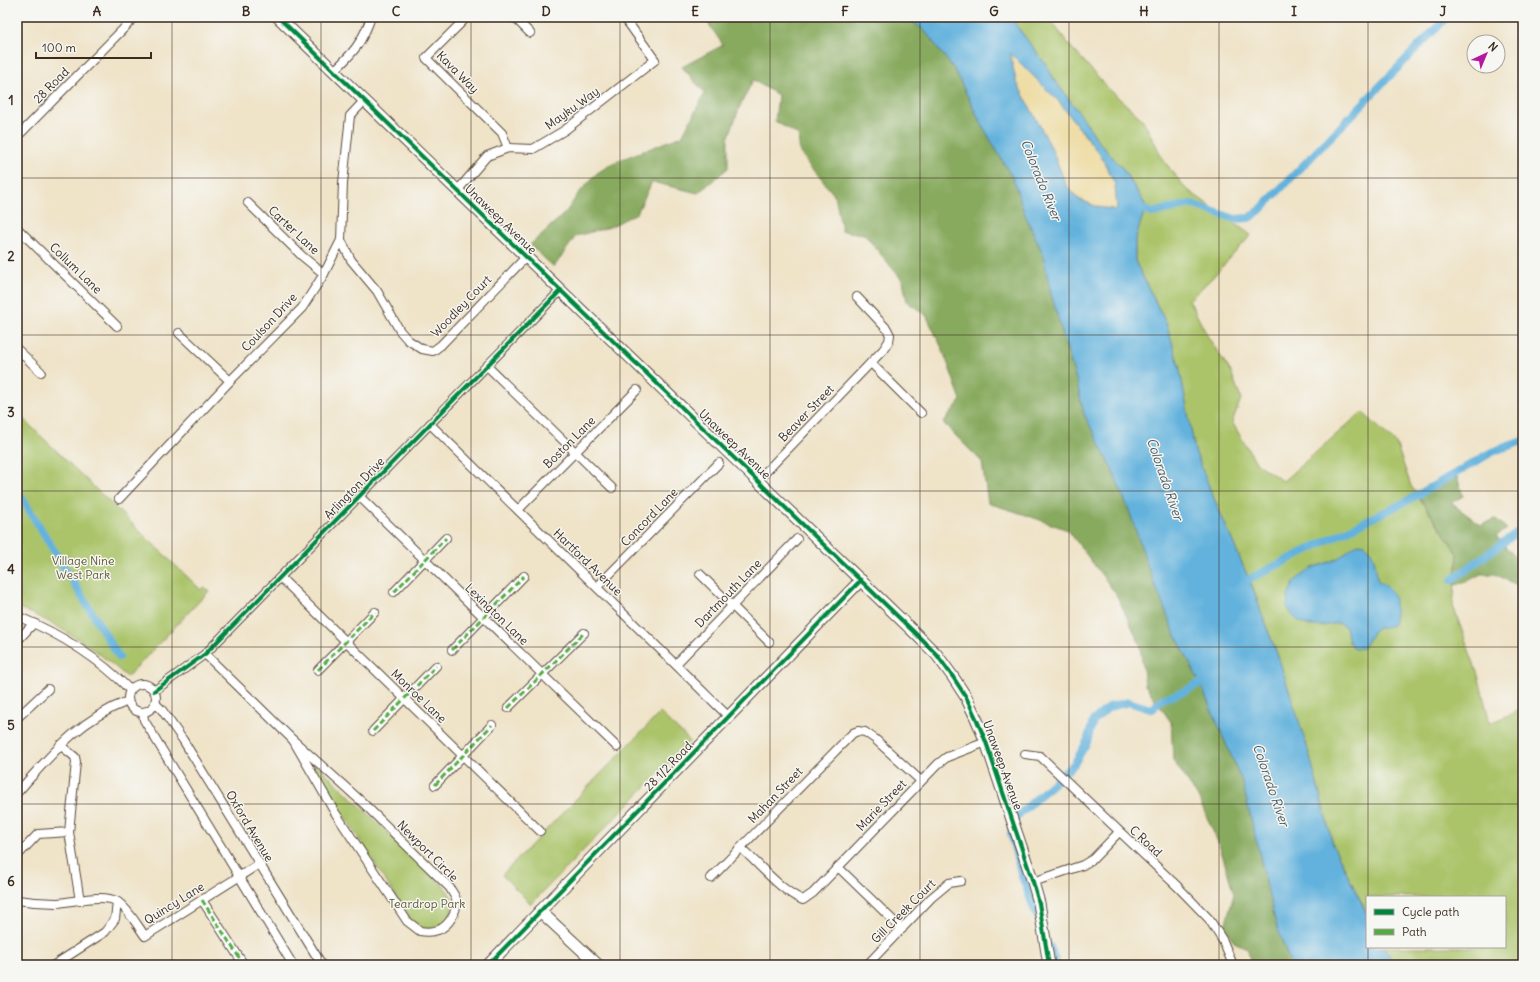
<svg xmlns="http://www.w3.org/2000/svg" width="1540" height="982" font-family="Delius,sans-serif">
  <rect width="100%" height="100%" fill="#f6f6f2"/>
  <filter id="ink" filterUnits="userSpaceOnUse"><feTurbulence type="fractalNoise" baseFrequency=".025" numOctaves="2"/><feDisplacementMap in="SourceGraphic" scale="8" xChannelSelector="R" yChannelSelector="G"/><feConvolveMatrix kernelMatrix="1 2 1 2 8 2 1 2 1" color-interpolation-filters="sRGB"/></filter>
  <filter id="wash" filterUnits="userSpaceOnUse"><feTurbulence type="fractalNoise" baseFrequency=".012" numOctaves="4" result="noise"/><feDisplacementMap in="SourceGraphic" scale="16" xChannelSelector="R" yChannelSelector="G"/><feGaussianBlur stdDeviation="0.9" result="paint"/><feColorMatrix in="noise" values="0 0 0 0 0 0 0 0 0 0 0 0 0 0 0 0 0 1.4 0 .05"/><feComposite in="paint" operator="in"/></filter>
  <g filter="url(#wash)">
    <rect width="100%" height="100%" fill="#efe3c8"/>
    <g fill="#abc46a" stroke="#737744">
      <polygon points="1010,17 1048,17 1071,47 1109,89 1143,120 1164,161 1185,188 1251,235 1212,278 1189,300 1208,337 1231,372 1241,399 1232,422 1257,464 1283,481 1362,412 1396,443 1411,486 1458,554 1453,606 1478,675 1490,723 1523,709 1523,965 1394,965 1385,947 1505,947 1505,897 1367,897 1367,914 1333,845 1318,787 1278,656 1266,626 1254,591 1212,494 1195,451 1179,365 1166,323 1135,261 1135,240 1146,206 1123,169 1099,142 1081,115 1055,81 1047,66"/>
      <path d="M17,413L201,590L204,587L209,591L127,677C94,647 58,624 17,607Z"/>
      <polygon points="660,713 690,741 531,904 502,875"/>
      <path d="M310,762H314L442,884C445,888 449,893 451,897C457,918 441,928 423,929L412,922Z"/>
    </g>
    <g fill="#88aa5e" stroke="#626a3e">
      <polygon points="704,17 906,17 924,30 954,69 982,125 1013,179 1024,212 1043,254 1051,294 1077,383 1084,414 1111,467 1129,510 1149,570 1174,632 1200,683 1242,781 1276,924 1291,965 1253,965 1247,948 1234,942 1225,927 1234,894 1220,847 1198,797 1173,760 1171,722 1145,685 1140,644 1116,594 1068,530 1026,515 988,503 982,462 943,423 961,400 942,348 926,315 907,302 903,281 864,234 842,231 835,196 800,153 798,135 775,121 778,95 753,80 740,106 728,139 728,168 698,193 652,182 637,213 610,227 576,236 554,267 530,245 566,212 578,194 597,173 617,161 682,136 705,93 682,67 723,45"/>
      <polygon points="1457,477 1463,496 1451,503 1481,525 1496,519 1507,529 1496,536 1523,566 1523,588 1495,574 1481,574 1466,582 1455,585 1458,554 1416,492"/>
    </g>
    <polygon fill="#eeda9e" stroke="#94825e" points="1009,52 1059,102 1101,156 1115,184 1117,210 1098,207 1079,199 1066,185 1051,147 1016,81"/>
    <g fill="#63b2dd" stroke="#4f6e7e" fill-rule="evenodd">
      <path d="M906,17H1010L1047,66L1055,81L1081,115L1099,142L1123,169L1146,206L1135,240V261L1166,323L1179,365L1195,451L1212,494L1254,591L1266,626L1278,656L1308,749L1333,845L1367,914V947H1385L1394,965H1291L1276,924L1242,781L1200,683L1174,632L1149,570L1129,510L1111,467L1084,414L1077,383L1051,294L1043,254L1024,212L1013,179L982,125L954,69L924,30ZM1010,53L1059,102L1101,156L1115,184L1117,210L1098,207L1079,200L1066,185L1051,147L1016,81Z"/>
      <path d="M1362,543C1376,550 1375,567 1378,581C1398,591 1397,604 1393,625L1385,628H1376C1370,634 1368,641 1363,648L1355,649L1349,643L1346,627L1338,623C1315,628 1298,630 1287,606C1288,587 1297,575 1315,567C1323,564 1331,562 1338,558C1349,552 1349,546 1362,543Z"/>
    </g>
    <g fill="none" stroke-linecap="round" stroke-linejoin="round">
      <g stroke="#63b2dd" stroke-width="8">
        <polyline points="1145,210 1152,213 1191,204 1235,219 1249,218 1259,211 1447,17"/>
        <polyline points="17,490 119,657"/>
        <polyline points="1249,579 1409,500 1494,451 1523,441"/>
        <polyline points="1452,580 1523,528"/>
        <path d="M1037,916L1021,873L1011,833L1014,819L1074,764L1087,742L1093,721L1109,707L1129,702L1147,708L1153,709C1164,694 1165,699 1180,693C1187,691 1193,686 1200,683"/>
        <polyline points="1050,947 1057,965"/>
      </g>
    </g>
  </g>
  <g filter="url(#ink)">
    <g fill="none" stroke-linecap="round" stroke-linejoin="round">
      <g stroke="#564638" stroke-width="10">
        <g id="street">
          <polyline points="467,17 426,58 502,133 508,148"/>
          <polyline points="514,17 530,33"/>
          <path d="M334,71C353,53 362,43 371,17"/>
          <polyline points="17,137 135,17"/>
          <polyline points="457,191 487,156 508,148 533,149 565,130 655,60 624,17"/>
          <polyline points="248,203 302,256 324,274"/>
          <polyline points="17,228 117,326"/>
          <polyline points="341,240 351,260 377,291 400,331 408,340 422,349 433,351 441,345 526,257"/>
          <polyline points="179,333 230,381"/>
          <polyline points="17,349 41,372"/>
          <polyline points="871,363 921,413"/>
          <polyline points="487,366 612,488"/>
          <polyline points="430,424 729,717"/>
          <polyline points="758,480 883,350 889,341 890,335 887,329 857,297"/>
          <polyline points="360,497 617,747"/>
          <polyline points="119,499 230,381 302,308 324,274 341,240 343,183 350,116 364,101"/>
          <polyline points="518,510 637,390"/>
          <polyline points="700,574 769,642"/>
          <polyline points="281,578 540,831"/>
          <polyline points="597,587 719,463"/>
          <polyline points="394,592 446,538"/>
          <path d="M17,616C58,633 99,658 130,690"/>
          <polyline points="17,641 34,623"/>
          <polyline points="452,650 524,576"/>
          <polyline points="205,654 293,740"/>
          <polyline points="676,664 797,539"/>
          <polyline points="318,670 375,612"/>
          <circle cx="142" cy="698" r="14"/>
          <polyline points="154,691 205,654 561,290"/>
          <polyline points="155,703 162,710 183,740 322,965"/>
          <polyline points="508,708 584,633"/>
          <polyline points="143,712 144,720 293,965"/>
          <polyline points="17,718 48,689"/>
          <polyline points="373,731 436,666"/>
          <path d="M293,740L362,802L450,888C452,892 455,896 456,899C458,911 449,926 438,930C432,932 426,932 420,931L407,921L334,811Z"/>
          <polyline points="60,745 75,757 76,762 69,832 80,901"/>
          <polyline points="1025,754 1040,756 1177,886 1209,919 1223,941 1233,965"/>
          <polyline points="435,785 492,725"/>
          <path d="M17,793C51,755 78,720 128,701"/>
          <path d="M741,848C759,864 781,891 803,900L813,893L938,764L947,757L986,742"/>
          <polyline points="17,856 38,834 69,832"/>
          <polyline points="838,867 902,929"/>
          <polyline points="711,878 853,733 858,731 865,732 875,739 921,781"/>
          <polyline points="1033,882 1083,865 1093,859 1119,832"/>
          <path d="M17,900C30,902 43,903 57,903C74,902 103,893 118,902C129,910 137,925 145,936L259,864"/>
          <polyline points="202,900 244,965"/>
          <polyline points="54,965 105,932 115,919 117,902"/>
          <polyline points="867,965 931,898 949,883 961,881"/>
        </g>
      </g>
      <g stroke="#564638" stroke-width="13">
        <g id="secondary">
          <polyline points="278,17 915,633 937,655 953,677 966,697 976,718 986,742 1033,882 1039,903 1049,965"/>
          <polyline points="540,911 598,965"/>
          <polyline points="488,965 861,580"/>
        </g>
      </g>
      <use href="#street" stroke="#fff" stroke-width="8"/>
      <use href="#secondary" stroke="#fff" stroke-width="11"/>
      <g stroke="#55ab43" stroke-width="3" stroke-dasharray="6 3" stroke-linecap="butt">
        <polyline points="394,592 446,538"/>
        <polyline points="452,650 524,576"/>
        <polyline points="318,670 375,612"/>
        <polyline points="508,708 584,633"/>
        <polyline points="373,731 436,666"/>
        <polyline points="435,785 492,725"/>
        <polyline points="202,900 244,965"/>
      </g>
      <g stroke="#f6f6f2" stroke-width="6">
        <g id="cycleway">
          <polyline points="278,17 915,633 937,655 953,677 966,697 976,718 986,742 1033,882 1039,903 1049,965"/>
          <polyline points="154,691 205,654 561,290"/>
          <polyline points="488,965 861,580"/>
        </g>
      </g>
      <use href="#cycleway" stroke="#00873e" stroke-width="4"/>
    </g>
  </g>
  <path fill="none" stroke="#3b2a1e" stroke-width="1" stroke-opacity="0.55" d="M172,17V965M321,17V965M471,17V965M620,17V965M770,17V965M920,17V965M1069,17V965M1219,17V965M1368,17V897M17,178H1523M17,335H1523M17,491H1523M17,647H1523M17,804H1523M1368,947V965"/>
  <g text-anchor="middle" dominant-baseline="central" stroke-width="3" stroke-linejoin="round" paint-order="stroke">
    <g font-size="12" fill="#3b2a1e" stroke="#f6f6f2">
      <text transform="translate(458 72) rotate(45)">Kava Way</text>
      <text transform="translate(51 85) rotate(-45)">28 Road</text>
      <text transform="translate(572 108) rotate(-36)">Mayku Way</text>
      <text transform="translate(501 219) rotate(44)">Unaweep Avenue</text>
      <text transform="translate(294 230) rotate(43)">Carter Lane</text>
      <text transform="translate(76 268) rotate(44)">Collum Lane</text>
      <text transform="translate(461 306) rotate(-46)">Woodley Court</text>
      <text transform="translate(269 322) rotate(-47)">Coulson Drive</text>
      <text transform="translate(806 413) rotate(-46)">Beaver Street</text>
      <text transform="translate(569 442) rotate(-45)">Boston Lane</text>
      <text transform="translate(735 444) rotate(44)">Unaweep Avenue</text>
      <text transform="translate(354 488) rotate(-46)">Arlington Drive</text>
      <text transform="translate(649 517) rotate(-46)">Concord Lane</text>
      <text transform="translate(588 562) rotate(44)">Hartford Avenue</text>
      <text transform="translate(728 593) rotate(-46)">Dartmouth Lane</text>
      <text transform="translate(497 614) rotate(44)">Lexington Lane</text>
      <text transform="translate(419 696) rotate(44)">Monroe Lane</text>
      <text transform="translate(1003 765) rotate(70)">Unaweep Avenue</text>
      <text transform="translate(668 766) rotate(-46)">28 1/2 Road</text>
      <text transform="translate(775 795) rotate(-46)">Mahan Street</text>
      <text transform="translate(881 805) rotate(-46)">Marie Street</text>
      <text transform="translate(250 826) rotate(59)">Oxford Avenue</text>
      <text transform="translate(1146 841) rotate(43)">C Road</text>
      <text transform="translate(428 851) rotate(45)">Newport Circle</text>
      <text transform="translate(174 903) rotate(-32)">Quincy Lane</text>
      <text transform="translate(903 911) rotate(-45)">Gill Creek Court</text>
    </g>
    <g font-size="12" fill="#5d5835" stroke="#f6f6f2">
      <text x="83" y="560">Village Nine<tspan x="83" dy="14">West Park</tspan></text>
      <text x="427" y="903">Teardrop Park</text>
    </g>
    <g font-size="13" font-style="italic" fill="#495a61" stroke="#f6f6f2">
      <text transform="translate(1041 180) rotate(68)">Colorado River</text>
      <text transform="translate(1165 479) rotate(71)">Colorado River</text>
      <text transform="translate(1271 785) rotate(71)">Colorado River</text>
    </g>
  </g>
  <rect width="1540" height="982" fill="none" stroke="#f6f6f2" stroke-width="44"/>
  <rect x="1366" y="896" width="140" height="52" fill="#f6f6f2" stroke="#aba49d"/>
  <rect x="1374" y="909" width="20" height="6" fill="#00873e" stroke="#aba49d"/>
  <text x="1402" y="916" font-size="12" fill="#3b2a1e">Cycle path</text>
  <rect x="1374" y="929" width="20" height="6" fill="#55ab43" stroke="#aba49d"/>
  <text x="1402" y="936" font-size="12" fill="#3b2a1e">Path</text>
  <g transform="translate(1486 54) rotate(44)"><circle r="19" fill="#f6f6f2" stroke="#aba49d"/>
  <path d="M0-3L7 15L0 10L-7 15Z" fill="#b5179e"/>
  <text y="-6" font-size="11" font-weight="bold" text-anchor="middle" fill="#3b2a1e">N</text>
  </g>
  <path d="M36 52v6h115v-6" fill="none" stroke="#3b2a1e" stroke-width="2"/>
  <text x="42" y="52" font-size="12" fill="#3b2a1e" stroke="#f6f6f2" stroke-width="3" paint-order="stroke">100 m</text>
  <rect x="22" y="22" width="1496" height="938" fill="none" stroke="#3b2a1e" stroke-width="1.5"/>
  <g font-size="13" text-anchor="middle" font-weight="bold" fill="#3b2a1e">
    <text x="97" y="16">A</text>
    <text x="246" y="16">B</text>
    <text x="396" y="16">C</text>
    <text x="546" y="16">D</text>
    <text x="695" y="16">E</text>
    <text x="845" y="16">F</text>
    <text x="994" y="16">G</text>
    <text x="1144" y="16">H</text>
    <text x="1294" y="16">I</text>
    <text x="1443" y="16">J</text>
    <text x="11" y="105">1</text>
    <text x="11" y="261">2</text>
    <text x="11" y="417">3</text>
    <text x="11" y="574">4</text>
    <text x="11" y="730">5</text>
    <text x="11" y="886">6</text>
  </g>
</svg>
